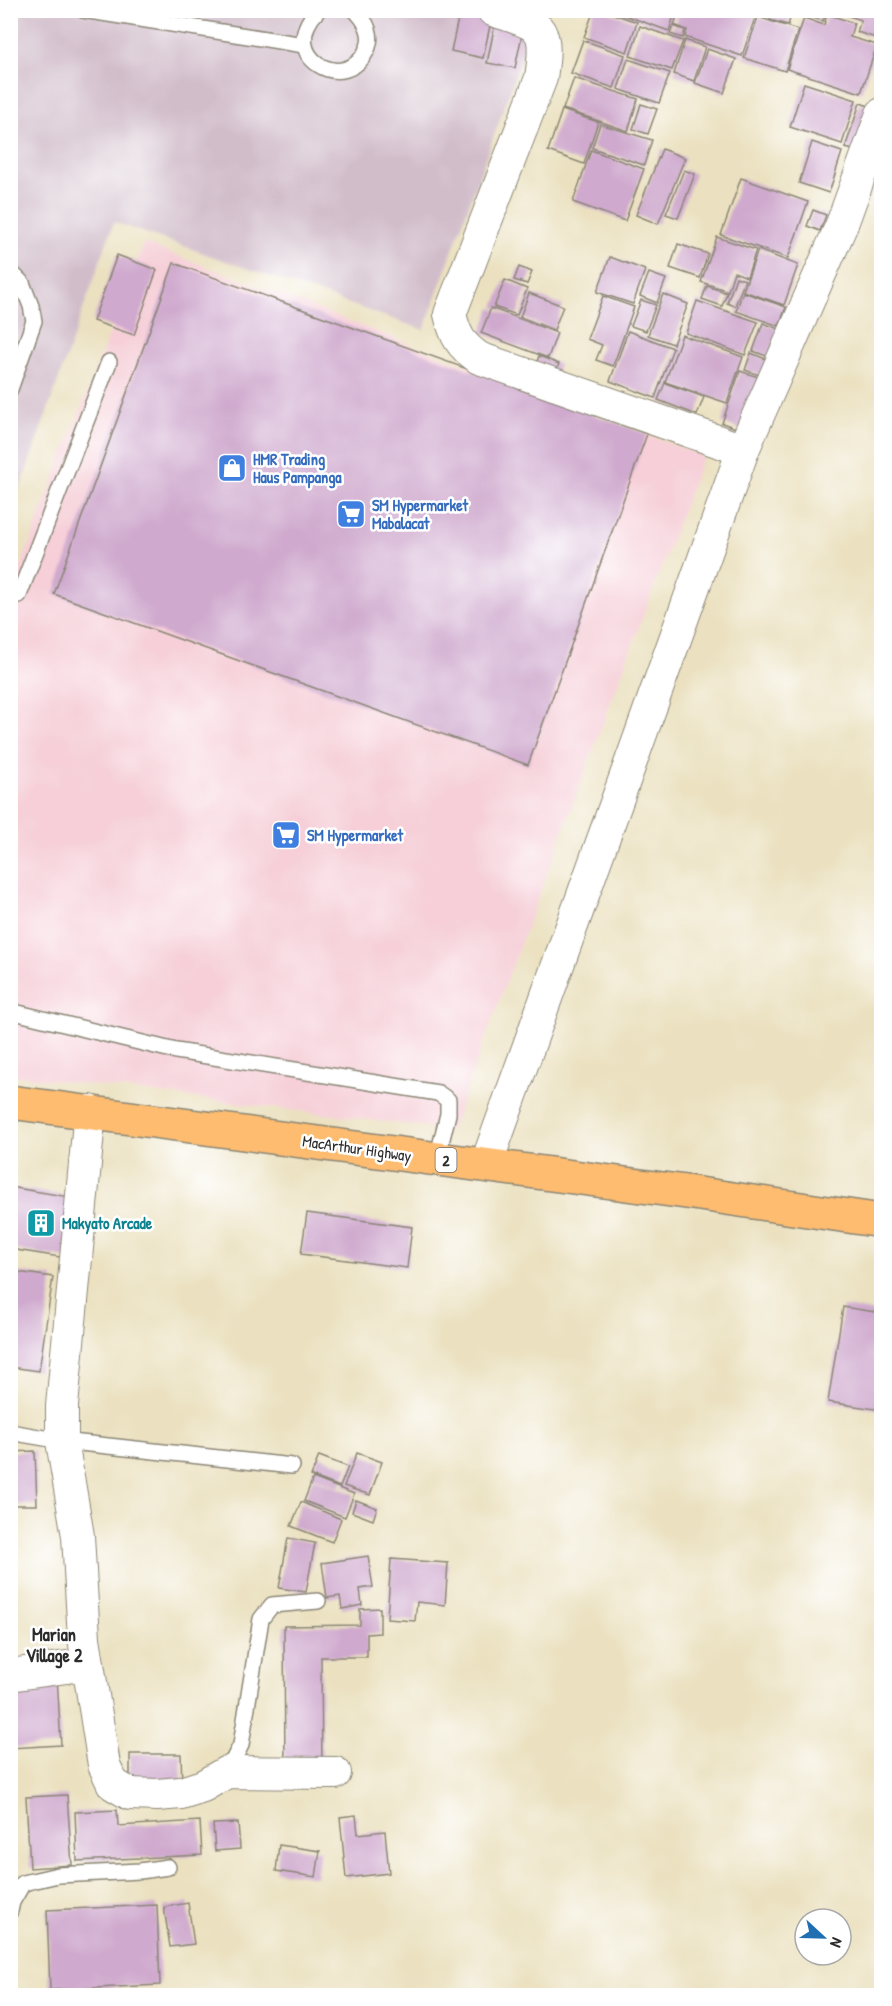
<svg xmlns="http://www.w3.org/2000/svg" width="892" height="2006" font-family="'Patrick Hand',sans-serif">
  <rect width="100%" height="100%" fill="#fff"/>
  <filter id="ink" filterUnits="userSpaceOnUse"><feTurbulence type="fractalNoise" baseFrequency=".0167" numOctaves="2"/><feDisplacementMap in="SourceGraphic" scale="12" xChannelSelector="R" yChannelSelector="G"/><feConvolveMatrix kernelMatrix="1 2 1 2 8 2 1 2 1" color-interpolation-filters="sRGB"/></filter>
  <filter id="wash" filterUnits="userSpaceOnUse"><feTurbulence type="fractalNoise" baseFrequency=".008" numOctaves="4" result="noise"/><feDisplacementMap in="SourceGraphic" scale="24" xChannelSelector="R" yChannelSelector="G"/><feGaussianBlur stdDeviation="1.35" result="paint"/><feColorMatrix in="noise" values="0 0 0 0 0 0 0 0 0 0 0 0 0 0 0 0 0 1.4 0 .05"/><feComposite in="paint" operator="in"/></filter>
  <g filter="url(#wash)">
    <rect width="100%" height="100%" fill="#ebe1c0"/>
    <polygon fill="#f6cfd8" points="144,243 703,456 451,1130 11,1075 10,595"/>
    <polygon fill="#d1bdca" points="449,10 509,20 530,35 424,330 114,222 11,514 11,11"/>
    <g id="blocks">
      <g fill="#cfa9ce">
        <polygon points="594,10 602,10 637,22 627,52 584,37"/>
        <polygon points="610,10 676,10 669,31"/>
        <polygon points="679,10 751,10 757,12 742,56 685,37 687,30 674,25"/>
        <polygon points="773,10 792,13 788,25 770,20"/>
        <polygon points="808,10 826,10 823,21 807,16"/>
        <polygon points="882,10 882,40 857,32 861,20 833,11"/>
        <polygon points="459,14 491,21 483,58 451,51"/>
        <polygon points="827,14 854,23 850,37 877,45 861,93 787,69 804,18 824,25"/>
        <polygon points="758,17 798,30 785,71 744,58"/>
        <polygon points="495,24 523,30 515,68 487,63"/>
        <polygon points="640,26 683,41 672,70 630,56"/>
        <polygon points="673,26 685,30 683,38 670,34"/>
        <polygon points="583,40 625,55 614,88 571,73"/>
        <polygon points="685,40 705,47 694,81 674,74"/>
        <polygon points="707,49 736,59 724,93 695,83"/>
        <polygon points="628,59 670,73 659,103 618,89"/>
        <polygon points="574,78 638,99 628,131 563,109"/>
        <polygon points="804,83 856,100 842,144 790,127"/>
        <polygon points="860,103 872,107 857,151 845,148"/>
        <polygon points="641,104 657,109 648,134 633,129"/>
        <polygon points="562,110 598,122 584,164 548,151"/>
        <polygon points="600,124 652,140 644,165 592,148"/>
        <polygon points="812,142 842,152 829,193 799,183"/>
        <polygon points="662,149 685,158 658,224 636,215"/>
        <polygon points="591,150 644,169 625,221 573,202"/>
        <polygon points="684,170 695,174 678,218 666,214"/>
        <polygon points="741,178 808,202 788,258 721,235"/>
        <polygon points="813,210 826,215 820,231 807,226"/>
        <polygon points="717,237 756,250 747,277 734,272 728,291 701,282"/>
        <polygon points="678,244 708,254 700,278 670,268"/>
        <polygon points="758,250 798,265 784,305 743,291"/>
        <polygon points="117,255 157,270 134,335 93,321"/>
        <polygon points="610,257 645,270 633,304 597,292"/>
        <polygon points="174,263 647,434 528,765 54,594"/>
        <polygon points="519,267 532,272 527,284 514,280"/>
        <polygon points="649,273 666,279 657,303 640,296"/>
        <polygon points="736,277 745,280 735,306 727,303"/>
        <polygon points="505,280 527,289 517,315 494,307"/>
        <polygon points="707,286 727,293 722,306 702,299"/>
        <polygon points="743,292 786,307 779,326 736,311"/>
        <polygon points="529,293 563,306 554,330 520,317"/>
        <polygon points="663,294 688,304 673,344 648,335"/>
        <polygon points="603,296 634,307 613,366 596,360 602,345 587,339"/>
        <polygon points="641,300 656,305 646,331 631,326"/>
        <polygon points="697,301 758,322 745,355 686,333"/>
        <polygon points="491,308 557,333 548,358 481,333"/>
        <polygon points="763,323 779,329 769,357 753,351"/>
        <polygon points="628,331 673,348 655,398 610,381"/>
        <polygon points="682,335 743,357 727,403 665,382"/>
        <polygon points="751,353 768,360 762,376 745,370"/>
        <polygon points="539,356 559,364 552,382 532,375"/>
        <polygon points="740,371 761,378 742,430 722,423"/>
        <polygon points="665,383 704,397 697,415 658,400"/>
        <polygon points="10,1187 76,1198 66,1258 10,1249"/>
        <polygon points="307,1213 412,1227 407,1268 301,1254"/>
        <polygon points="10,1271 53,1277 39,1371 10,1367"/>
        <polygon points="843,1307 882,1313 882,1410 828,1402"/>
        <polygon points="35,1451 37,1505 10,1505 10,1452"/>
        <polygon points="357,1453 382,1462 370,1495 344,1486"/>
        <polygon points="319,1456 348,1467 340,1487 311,1476"/>
        <polygon points="313,1478 354,1494 345,1517 304,1501"/>
        <polygon points="356,1500 377,1508 373,1520 352,1512"/>
        <polygon points="301,1502 341,1519 332,1542 291,1526"/>
        <polygon points="288,1538 315,1543 306,1592 279,1588"/>
        <polygon points="368,1556 373,1587 360,1589 362,1605 342,1609 340,1596 327,1598 322,1563"/>
        <polygon points="391,1559 448,1563 445,1605 417,1602 415,1621 387,1619"/>
        <polygon points="380,1608 380,1633 367,1634 367,1657 321,1657 322,1771 285,1771 284,1626 360,1625 360,1609"/>
        <polygon points="57,1676 61,1745 10,1748 10,1679"/>
        <polygon points="130,1754 181,1754 182,1786 130,1787"/>
        <polygon points="67,1795 72,1865 30,1868 26,1797"/>
        <polygon points="117,1810 118,1826 200,1821 202,1855 77,1861 75,1812"/>
        <polygon points="356,1815 358,1834 385,1831 389,1873 346,1878 340,1817"/>
        <polygon points="238,1823 240,1849 215,1851 213,1824"/>
        <polygon points="279,1845 320,1851 316,1877 276,1871"/>
        <polygon points="188,1903 194,1944 170,1947 164,1907"/>
        <polygon points="157,1905 160,1985 50,1990 47,1910"/>
      </g>
    </g>
  </g>
  <g filter="url(#ink)">
    <use href="#blocks" fill-opacity="0" stroke="#8b8676" stroke-width="1.5"/>
    <g fill="none" stroke-linecap="round" stroke-linejoin="round">
      <g stroke="#8b8676" stroke-width="18">
        <g id="lane">
          <polyline points="83,10 304,45"/>
          <path d="M318,10C274,56 348,98 368,47C373,33 365,20 355,10"/>
          <polyline points="10,271 22,283 31,306 34,321 10,389"/>
          <polyline points="19,595 109,362"/>
          <polyline points="10,1011 176,1051 438,1093 448,1100 448,1114 437,1159"/>
          <polyline points="10,1432 62,1441 292,1466"/>
          <polyline points="227,1772 241,1745 261,1619 272,1605 318,1601"/>
          <polyline points="10,1911 12,1902 23,1883 58,1875 140,1871 168,1867"/>
        </g>
      </g>
      <g stroke="#8b8676" stroke-width="34">
        <g id="street">
          <path d="M493,10C541,26 549,23 541,78L450,314C455,335 460,345 479,358L743,450"/>
          <polyline points="486,1165 743,450 842,224 882,114"/>
          <polyline points="88,1664 104,1765 113,1784 130,1794 157,1795 181,1793 203,1786 227,1772 335,1773"/>
          <polyline points="10,1675 88,1664 84,1638 78,1536 62,1441 62,1406 90,1111"/>
        </g>
      </g>
      <g stroke="#8b8676" stroke-width="36">
        <polyline id="highway" points="10,1102 686,1192 882,1221"/>
      </g>
      <use href="#lane" stroke="#fff" stroke-width="15"/>
      <use href="#street" stroke="#fff" stroke-width="32"/>
      <use href="#highway" stroke="#fdbc6f" stroke-width="33"/>
    </g>
  </g>
  <defs>
    <g id="shop-square" transform="scale(1.5)"><rect x="-9" y="-9" width="18" height="18" rx="4" fill="#3f7fe0" stroke="#fff"/><path d="M-5-2.5h2.3a2.7 3.5 0 0 1 5.4 0H5L5.5 6h-11ZM-1.5-2.5h3a1.5 2.3 0 0 0-3 0Z" fill="#fff"/></g>
    <g id="supermarket-square" transform="scale(1.5)"><rect x="-9" y="-9" width="18" height="18" rx="4" fill="#3f7fe0" stroke="#fff"/><path d="M-6-5.5h2.5l.6 2H6L4.5 2H-2.5L-4.4-4H-6ZM-1.5 3.2a1.3 1.3 0 1 0 .1 0ZM3 3.2a1.3 1.3 0 1 0 .1 0Z" fill="#fff"/></g>
    <g id="building-square" transform="scale(1.5)"><rect x="-9" y="-9" width="18" height="18" rx="4" fill="#0f9aa8" stroke="#fff"/><path d="M-4-6H4V6H1V3H-1V6H-4ZM-2.5-4.3h1.7v1.8h-1.7ZM.8-4.3h1.7v1.8H.8ZM-2.5-1h1.7V.8h-1.7ZM.8-1h1.7V.8H.8Z" fill="#fff"/></g>
  </defs>
  <g fill-rule="evenodd">
    <use href="#shop-square" x="232" y="468"/>
    <use href="#supermarket-square" x="351" y="514"/>
    <use href="#supermarket-square" x="286" y="835"/>
    <use href="#building-square" x="41" y="1223"/>
  </g>
  <g text-anchor="middle" dominant-baseline="central" stroke-width="5" stroke-linejoin="round" paint-order="stroke">
    <rect fill="#fff" stroke="#6b6b6b" stroke-width="1.5" x="435.5" y="1148" width="21" height="24" rx="4.5"/>
    <g font-size="15" font-weight="bold" fill="#2b2b2b">
      <text x="446" y="1160">2</text>
    </g>
    <g font-size="16" font-weight="bold" fill="#366cbe" stroke="#fff" text-anchor="start">
      <text x="253" y="459">HMR Trading<tspan x="253" dy="18">Haus Pampanga</tspan></text>
      <text x="372" y="505">SM Hypermarket<tspan x="372" dy="18">Mabalacat</tspan></text>
      <text x="307" y="835">SM Hypermarket</text>
    </g>
    <g font-size="16" fill="#2b2b2b" stroke="#fff">
      <text transform="translate(357 1148) rotate(8)">MacArthur Highway</text>
    </g>
    <g font-size="16" font-weight="bold" fill="#0d838f" stroke="#fff" text-anchor="start">
      <text x="62" y="1223">Makyato Arcade</text>
    </g>
    <g font-size="18" font-weight="bold" fill="#2b2b2b" stroke="#fff">
      <text x="54" y="1634">Marian<tspan x="54" dy="21">Village 2</tspan></text>
    </g>
  </g>
  <rect width="892" height="2006" fill="none" stroke="#fff" stroke-width="36"/>
  <g transform="translate(823 1937) rotate(112)"><circle r="28" fill="#ffffff" stroke="#aaaaaa" stroke-width="1.5"/>
  <path d="M0-4.5L10 22L0 15L-10 22Z" fill="#1f6fb2"/>
  <text y="-9" font-size="16" font-weight="bold" text-anchor="middle" fill="#2b2b2b">N</text>
  </g>
</svg>
